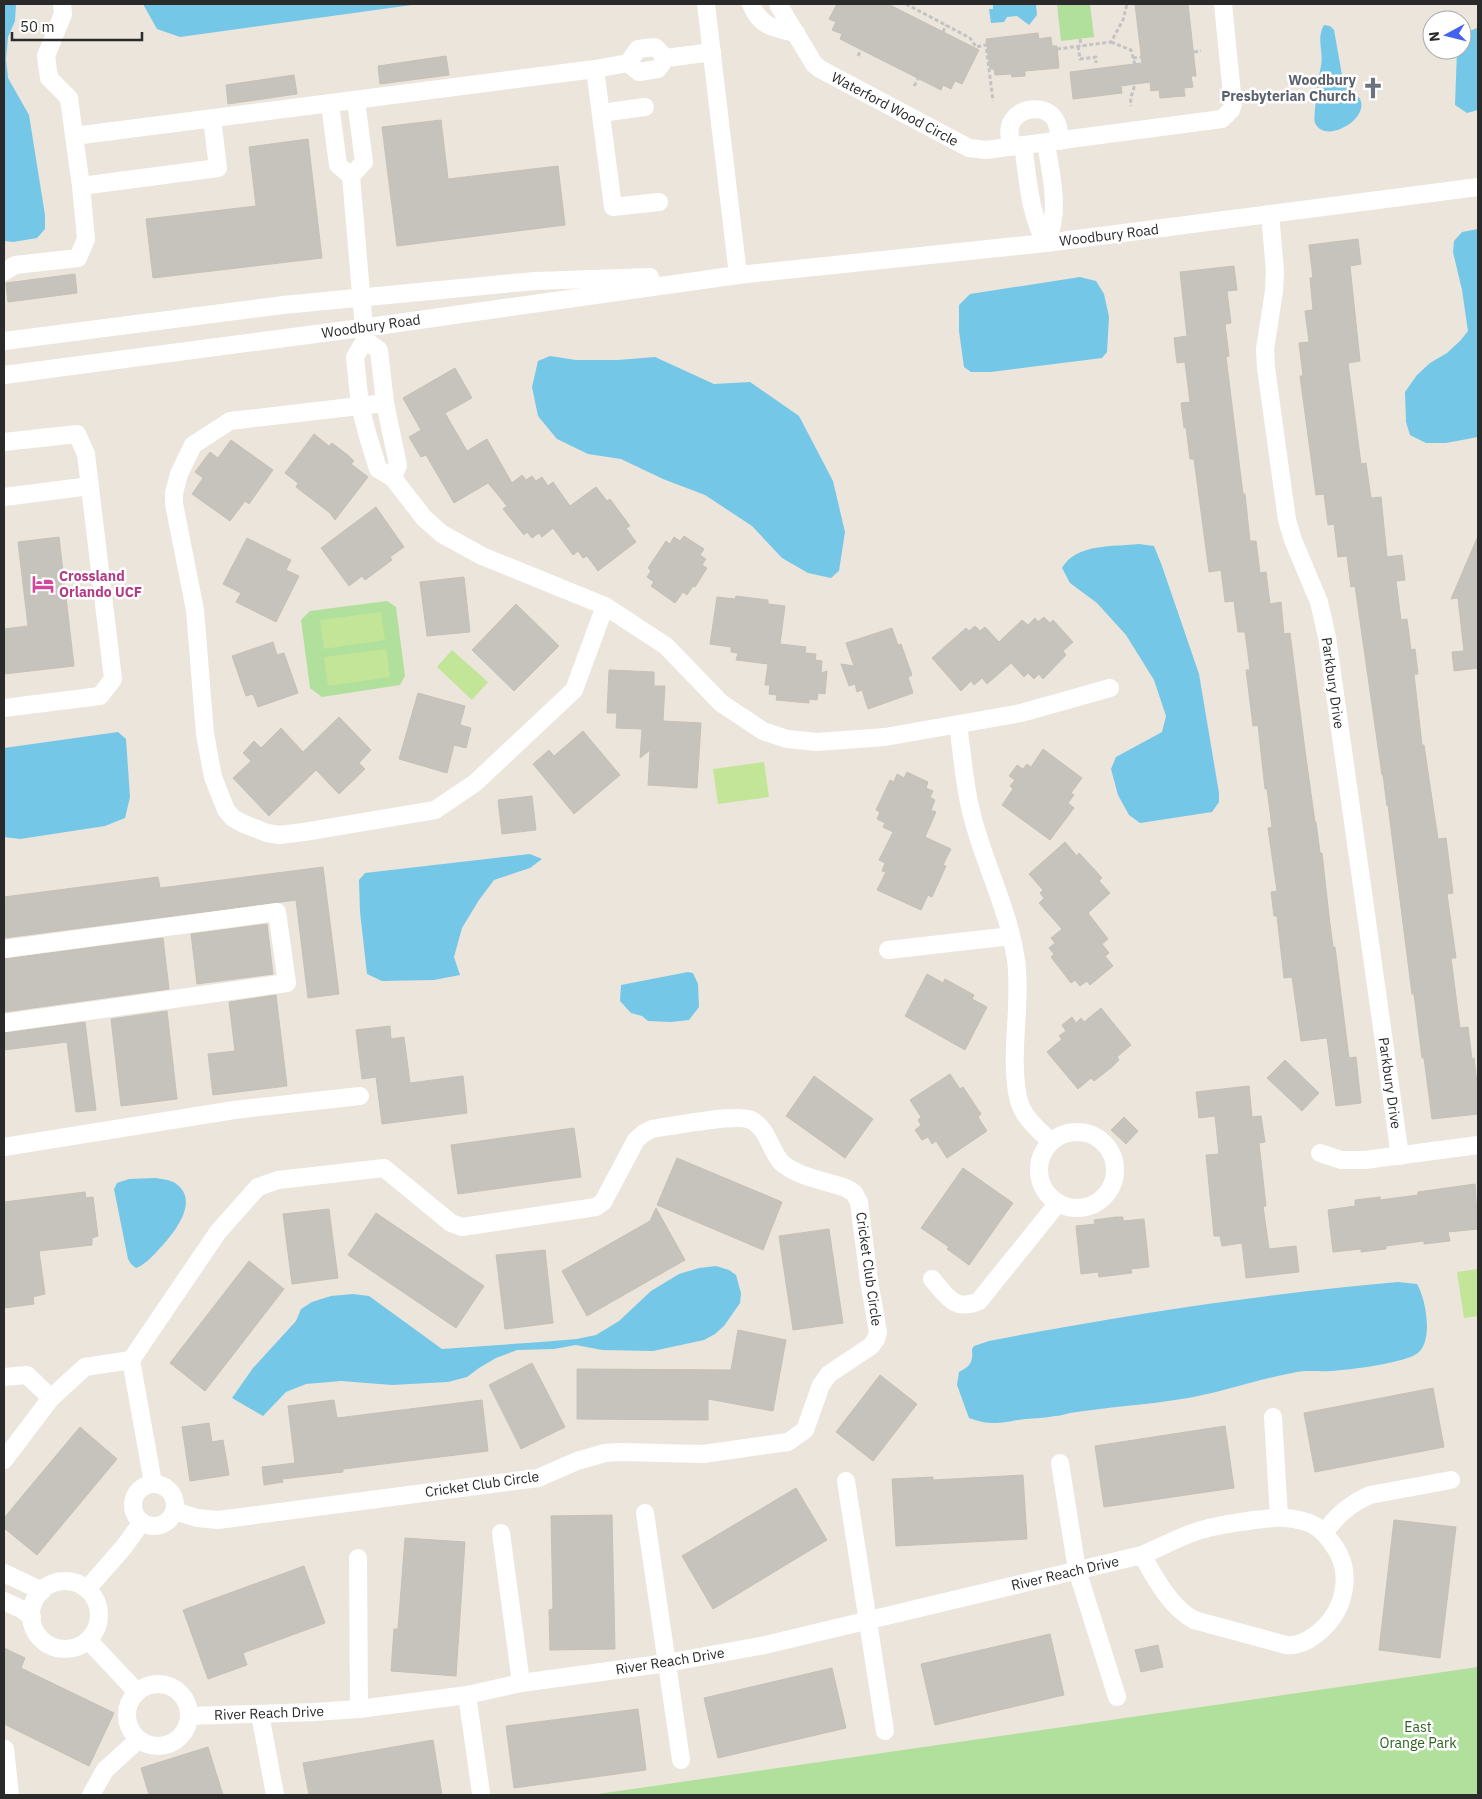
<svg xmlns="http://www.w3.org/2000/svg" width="1482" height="1799" font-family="'IBM Plex Sans',sans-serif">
  <rect width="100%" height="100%" fill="#ebe5dc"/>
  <g fill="#b1df9c">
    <polygon points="1057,4 1090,4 1094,37 1061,41"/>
    <polygon points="387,601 396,607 405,676 400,685 322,697 310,688 301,620 310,611"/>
    <polygon points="1478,1667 1478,1795 591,1795"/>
  </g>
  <g fill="#c3e598">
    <polygon points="381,612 385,640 324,649 320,620"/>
    <polygon points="386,649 390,677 328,686 324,657"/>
    <polygon points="452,650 488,682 472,700 437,667"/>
    <polygon points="764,762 769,797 718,804 713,769"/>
    <polygon points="1478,1269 1478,1316 1464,1318 1457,1272"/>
  </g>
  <g fill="#75c7e7">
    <polygon points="4,4 16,4 15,21 8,37 6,59 8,78 29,115 45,215 45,229 37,238 13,242 4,241"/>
    <polygon points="143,4 419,4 180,37 157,29"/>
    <polygon points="993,4 1036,5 1037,15 1029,25 1017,16 1007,17 1004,22 991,23 989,9 993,9"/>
    <path d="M1324,25L1330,26L1334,30L1342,75C1346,79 1345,84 1348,89C1351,93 1357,94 1360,99C1370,119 1325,145 1315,123C1313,118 1319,73 1321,66C1324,52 1316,38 1324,25Z"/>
    <polygon points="1477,28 1478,28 1478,110 1467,113 1455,105 1457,50 1462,50 1462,34"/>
    <polygon points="1478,229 1478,437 1446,443 1426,443 1410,435 1406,422 1405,392 1417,375 1430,363 1447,353 1460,341 1468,331 1462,290 1453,252 1454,241 1462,232"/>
    <polygon points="1080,277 1096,281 1104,294 1109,317 1107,352 1102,358 991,372 971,372 964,367 959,331 959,305 970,294"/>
    <polygon points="550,356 576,360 618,360 655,357 714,384 750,382 799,416 833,481 845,532 839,571 831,578 808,573 782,558 752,526 705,495 663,479 621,459 588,454 557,439 538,416 532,387 538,361"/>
    <path d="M1139,544L1154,546L1162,566L1199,674L1219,793V802L1212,812L1140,823L1129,815L1118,795L1111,769L1116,757L1162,732L1166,716L1154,680L1126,635L1097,603L1070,583L1062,568C1076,543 1114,547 1139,544Z"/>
    <polygon points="118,732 126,739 130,797 125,818 105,826 20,839 4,837 4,748"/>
    <polygon points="530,854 542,859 530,868 494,880 479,900 462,928 454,957 460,975 434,980 382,981 367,974 360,912 359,880 365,873"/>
    <polygon points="688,972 693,973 698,984 699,1007 689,1020 671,1022 648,1021 642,1016 631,1013 620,1001 621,985"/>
    <path d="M156,1178C162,1179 170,1180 175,1183C200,1200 176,1230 163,1245C155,1253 147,1264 136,1268L131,1264L128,1259L114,1189L117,1183L129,1179Z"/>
    <polygon points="716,1266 729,1270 736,1275 741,1293 740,1303 724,1326 715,1334 704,1340 653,1351 602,1350 576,1345 554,1349 517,1350 496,1358 479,1368 467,1377 448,1382 392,1385 341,1381 306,1384 286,1392 263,1416 232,1398 253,1368 296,1321 301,1309 312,1302 331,1296 353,1294 369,1296 442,1349 541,1342 577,1339 596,1335 619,1321 651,1291 679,1274 699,1268"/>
    <path d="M1398,1282L1417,1284C1426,1299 1433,1339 1419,1352C1408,1363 1348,1370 1331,1371C1320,1372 1308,1370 1297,1372C1258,1379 1221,1393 1182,1399C1145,1405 1107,1407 1070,1413C1065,1414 1060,1416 1055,1416C1045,1418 1035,1418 1025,1419C1001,1422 994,1427 969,1418L957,1385L959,1372C971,1366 973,1362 972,1349L974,1346L989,1341C1124,1315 1260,1294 1398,1282Z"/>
  </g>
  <g fill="#c6c2bc" stroke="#c6c1b6">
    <polygon points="837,4 888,4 979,50 962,84 955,81 951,89 943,85 941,90 840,39 842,34 832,30 836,22 829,19"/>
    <polygon points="1135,4 1188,4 1196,76 1191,76 1193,87 1184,88 1185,96 1160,98 1159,90 1151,91 1150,82 1121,86 1122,93 1073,99 1070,72 1142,63"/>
    <polygon points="1038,33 1039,39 1051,37 1052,46 1057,46 1059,68 1025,71 1025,76 1012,77 1011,74 995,75 994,69 990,69 986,39"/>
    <polygon points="446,56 449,75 380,84 378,66"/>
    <polygon points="294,75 297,94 228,104 226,85"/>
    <polygon points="441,120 448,179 558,166 565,225 397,246 382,127"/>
    <polygon points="308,139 322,258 153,278 146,219 256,206 249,147"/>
    <polygon points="1358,239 1361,264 1350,266 1360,361 1348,363 1361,464 1366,463 1371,498 1381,497 1387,557 1402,555 1405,580 1396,581 1401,620 1407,619 1411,650 1415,649 1418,674 1414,674 1422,745 1424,745 1438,839 1446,838 1453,893 1447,894 1456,958 1451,958 1456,997 1460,1028 1468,1027 1472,1059 1474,1058 1478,1091 1478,1114 1432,1119 1424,1058 1422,1058 1414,994 1412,994 1388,805 1387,806 1383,775 1382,775 1355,586 1351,587 1347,556 1338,557 1334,524 1328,525 1324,494 1316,495 1300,376 1303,376 1299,343 1309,342 1305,311 1313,310 1310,278 1313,278 1309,245"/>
    <polygon points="1234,266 1237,290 1227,291 1231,323 1225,324 1229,356 1226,357 1243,494 1245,494 1250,541 1256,541 1260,573 1266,572 1270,604 1281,602 1284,634 1290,633 1306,758 1315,822 1316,822 1320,853 1322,853 1329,916 1333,947 1335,947 1349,1058 1356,1057 1361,1103 1336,1106 1327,1038 1301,1041 1292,977 1284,978 1277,916 1274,916 1271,892 1277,891 1268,828 1272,827 1267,789 1265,789 1258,725 1253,726 1246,670 1250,670 1245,632 1238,632 1234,601 1225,602 1221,570 1209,572 1194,459 1190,459 1186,427 1184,428 1181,403 1190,402 1185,362 1177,363 1174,338 1187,336 1180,272"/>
    <polygon points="75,274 77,293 8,302 6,283"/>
    <polygon points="455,368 472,398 445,413 467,451 487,439 512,483 522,475 526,480 532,476 536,481 542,477 548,486 553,482 570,506 596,487 607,501 610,499 630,526 626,528 636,542 598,571 587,556 583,558 578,551 573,555 553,528 542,537 539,533 532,538 527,532 524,535 503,509 507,506 488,483 454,503 426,455 421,457 409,437 421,430 403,398"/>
    <polygon points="314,434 329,446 332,443 349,456 354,461 351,464 368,477 335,520 330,513 296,487 298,483 285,473"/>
    <polygon points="231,440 273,470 249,504 245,501 230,521 192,494 203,478 195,472 210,452 218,458"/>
    <polygon points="376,507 404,547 390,557 392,560 365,580 362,576 349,586 321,548"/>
    <polygon points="684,536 704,549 700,555 706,559 702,565 707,568 695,587 693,586 687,595 683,592 675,603 651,586 654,582 647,577 651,571 648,568 666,541 670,544 674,537 680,541"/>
    <polygon points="1478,536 1478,668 1454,671 1452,652 1464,651 1458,598 1451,599"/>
    <polygon points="59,537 74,666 4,674 4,629 28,626 18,542"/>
    <polygon points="247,538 291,560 286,570 299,576 276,622 236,602 241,593 223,584"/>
    <polygon points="464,577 470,632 427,636 420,582"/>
    <polygon points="736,596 768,600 768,604 785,606 780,644 806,647 805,653 816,654 815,660 822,661 821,673 827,671 825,694 818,693 817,700 809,699 809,703 776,700 777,695 769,694 770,685 765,685 768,664 736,660 738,653 731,652 731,647 710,644 717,597 735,599"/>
    <polygon points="516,604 559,646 514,691 472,650"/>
    <polygon points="1044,617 1050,623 1053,620 1073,642 1063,651 1066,655 1043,679 1039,674 1034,679 1028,673 1024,677 1011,663 987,684 982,678 974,685 971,681 961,691 932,658 966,628 969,631 975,626 980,631 985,627 999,642 1022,620 1028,625 1035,618 1038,622"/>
    <polygon points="892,628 898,645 901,644 912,675 908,677 913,693 868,709 862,690 857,692 855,684 849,686 841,664 854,666 846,643"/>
    <polygon points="273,642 277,655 284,653 298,693 258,707 253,694 246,696 232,656"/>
    <polygon points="609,670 654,672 654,686 665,686 663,721 701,723 697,788 648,785 650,750 640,758 642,729 616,728 617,713 607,713"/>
    <polygon points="418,693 465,706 460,725 471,728 466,748 454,745 447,773 399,759"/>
    <polygon points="339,717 371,750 359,763 365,769 339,794 316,770 269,816 233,778 251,761 243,753 254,741 261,748 281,728 303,752"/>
    <polygon points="583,731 620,775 574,814 533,764 549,750 554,756"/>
    <polygon points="1043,749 1082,778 1071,793 1074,795 1068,803 1074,808 1050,840 1002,805 1013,789 1010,786 1015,780 1009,776 1017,765 1023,769 1027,764 1031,767"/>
    <polygon points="907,772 928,782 926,788 933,791 930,797 935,800 931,810 936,812 925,837 951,849 943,865 946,866 932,897 928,895 921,910 877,890 886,872 882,871 885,863 879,860 893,832 883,827 885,823 877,819 880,812 876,810 890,780 894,782 897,774 904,778"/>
    <polygon points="532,796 536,830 502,834 498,800"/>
    <polygon points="1065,842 1077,856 1079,853 1094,869 1102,878 1099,881 1110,893 1088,913 1108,939 1102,944 1109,953 1105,956 1113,966 1090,985 1087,981 1080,986 1075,980 1071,983 1051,957 1054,954 1049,948 1055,943 1051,938 1062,929 1039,903 1044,898 1040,893 1043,890 1029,874"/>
    <polygon points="323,867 339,994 308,998 296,900 4,938 4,897 158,877 160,888"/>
    <polygon points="267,924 273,974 197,984 191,934"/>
    <polygon points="163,938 169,989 4,1012 4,959"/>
    <polygon points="927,974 943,983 945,979 974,995 972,999 987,1007 965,1050 905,1016"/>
    <polygon points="276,995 287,1086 213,1095 208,1054 235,1051 229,1002"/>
    <polygon points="1101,1008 1131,1045 1117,1057 1119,1060 1112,1067 1094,1081 1091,1078 1078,1089 1047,1052 1062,1039 1059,1036 1066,1031 1062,1025 1072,1017 1076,1023 1081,1018 1084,1022"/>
    <polygon points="167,1011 177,1099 121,1106 111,1019"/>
    <polygon points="85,1022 96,1110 76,1112 67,1042 4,1050 4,1033"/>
    <polygon points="390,1026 391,1039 404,1037 410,1083 463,1076 467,1113 382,1124 376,1077 362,1079 356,1030"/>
    <polygon points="1285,1060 1319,1093 1302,1111 1267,1078"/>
    <polygon points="950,1074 960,1089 963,1087 981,1114 978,1117 987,1131 947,1158 936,1141 932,1144 928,1137 922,1140 915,1130 921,1125 918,1120 921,1117 910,1100"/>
    <polygon points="814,1076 873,1119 845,1158 786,1116"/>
    <polygon points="1249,1086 1252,1117 1261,1116 1265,1142 1259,1143 1266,1206 1263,1206 1269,1249 1296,1246 1299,1272 1246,1278 1242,1243 1222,1246 1220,1236 1214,1236 1206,1155 1219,1154 1215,1116 1199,1118 1196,1092"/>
    <polygon points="1124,1117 1138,1131 1126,1144 1111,1130"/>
    <polygon points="574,1128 581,1177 458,1194 451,1145"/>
    <polygon points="677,1158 782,1202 763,1250 657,1205"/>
    <polygon points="963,1168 1013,1203 969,1265 947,1249 949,1247 921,1228"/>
    <polygon points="1475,1184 1478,1229 1448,1232 1450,1241 1424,1244 1424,1241 1386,1246 1386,1249 1361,1252 1361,1249 1333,1252 1328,1210 1355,1206 1355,1200 1380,1197 1380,1200 1418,1195 1418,1192"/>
    <polygon points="85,1192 86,1198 93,1197 98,1236 92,1238 92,1245 39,1251 45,1294 33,1297 34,1304 4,1308 4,1202"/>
    <polygon points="656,1208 685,1260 587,1316 562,1271 650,1221"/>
    <polygon points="329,1209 338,1278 292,1284 283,1214"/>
    <polygon points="376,1213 484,1286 456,1328 348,1255"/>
    <polygon points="1116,1217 1123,1217 1123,1221 1144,1219 1149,1267 1131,1269 1132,1273 1099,1277 1098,1272 1081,1274 1076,1226 1095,1224 1094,1220"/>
    <polygon points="829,1229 843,1323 793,1330 779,1236"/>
    <polygon points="545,1250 553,1323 505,1329 496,1255"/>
    <polygon points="249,1261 284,1289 205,1391 170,1363"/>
    <polygon points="738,1330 786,1340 773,1411 708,1399 708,1420 577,1419 577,1369 731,1370"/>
    <polygon points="532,1363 565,1427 521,1449 489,1385"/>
    <polygon points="880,1375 917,1404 873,1461 836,1432"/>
    <polygon points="1433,1388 1444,1447 1315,1472 1304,1413"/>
    <polygon points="334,1400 337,1418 482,1400 488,1451 343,1469 343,1472 282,1479 283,1482 264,1485 262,1467 295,1463 288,1406"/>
    <polygon points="209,1423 212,1442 223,1440 229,1475 190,1481 182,1427"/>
    <polygon points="1225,1426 1234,1488 1104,1507 1095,1446"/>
    <polygon points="80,1427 117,1459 37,1555 4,1528 4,1518"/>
    <polygon points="1023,1475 1027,1539 896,1546 892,1479 933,1477 933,1480"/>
    <polygon points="796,1488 827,1540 713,1609 682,1556"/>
    <polygon points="612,1515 615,1649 550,1650 549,1610 553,1609 551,1516"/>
    <polygon points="1394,1520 1456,1527 1440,1658 1379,1650"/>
    <polygon points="405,1538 465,1542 456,1676 391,1671 394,1629 398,1629"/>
    <polygon points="304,1566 325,1623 243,1653 247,1665 208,1679 183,1610"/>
    <polygon points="1050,1634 1064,1695 935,1725 921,1664"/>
    <polygon points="1158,1645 1163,1667 1141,1672 1135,1650"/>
    <polygon points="4,1648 25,1658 21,1668 114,1713 89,1766 4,1724"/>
    <polygon points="832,1668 846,1728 718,1758 704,1698"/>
    <polygon points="638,1709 646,1770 514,1788 506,1726"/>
    <polygon points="433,1740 442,1795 309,1795 303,1763"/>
    <polygon points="208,1747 223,1795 149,1795 141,1768"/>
  </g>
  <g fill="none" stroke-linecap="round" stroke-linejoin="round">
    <g stroke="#c3c3c3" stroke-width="3" stroke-dasharray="4 2.5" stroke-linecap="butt">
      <polyline points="906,4 970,38 976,47 986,45 993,101"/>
      <polyline points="943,32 946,25"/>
      <polyline points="1080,39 1081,46"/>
      <path d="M1111,42L1131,50C1133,58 1136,66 1136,74C1137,87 1129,94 1131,106"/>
      <polyline points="1078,46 1080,59 1096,57 1096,63"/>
      <polyline points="1057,49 1111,42 1123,20 1127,4"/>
      <polyline points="1194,52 1201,51"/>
      <polyline points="858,56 861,50"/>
      <polyline points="1133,58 1141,57"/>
      <polyline points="914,86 918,79"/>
    </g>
    <g stroke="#fff" stroke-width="18">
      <polyline points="62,4 63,14 46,56 49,78 69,98 74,136"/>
      <polyline points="706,4 738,275"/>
      <path d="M751,4C760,27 774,28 796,33"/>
      <polyline points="778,4 814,64 820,69 969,148 986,150 1222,119 1231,110 1233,104 1223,4"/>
      <polyline points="628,63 639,72 658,69 666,58 712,52"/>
      <polyline points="595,69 628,63 638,49 655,47 666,58"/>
      <polyline points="330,104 338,165 351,176 365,340 355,357 360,406 367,433 378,469 393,478 424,518 442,534 482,556 605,606 666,646 721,703 763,731 787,739 817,742 885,737 1021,713 1110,688"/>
      <polyline points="601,113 645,107"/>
      <path d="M212,118L218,168L81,186L74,136C248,113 421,92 595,69L613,207L659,202"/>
      <path d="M1023,145C1028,179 1029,213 1046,243"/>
      <path d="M1011,147C1010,138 1007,128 1013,120C1022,107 1045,105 1054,118C1059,125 1059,133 1060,141"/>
      <polyline points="351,176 364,162 356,101"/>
      <polyline points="1270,214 1275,271 1274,291 1265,349 1266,368 1287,520 1293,540 1319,602 1327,637 1400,1156"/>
      <path d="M1046,243C1061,212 1051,176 1046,143"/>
      <polyline points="4,272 15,265 78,258 86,239 81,186"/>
      <polyline points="365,340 379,350 385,403 398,465 393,478"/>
      <polyline points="4,341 283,305 535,281 650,277"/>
      <polyline points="4,375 391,324 738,275 1046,243 1478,187"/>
      <polyline points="385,403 230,421 193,445 179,474 174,493 174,504 195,610 205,734 213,777 226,810 233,818 244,824 267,833 279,835 304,832 435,810 475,783 574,690 605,606"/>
      <polyline points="4,442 77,434 86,454 113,679 100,696 4,708"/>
      <polyline points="4,497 90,486"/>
      <path d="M958,725C963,759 965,794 975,826C988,872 1009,912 1016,960C1022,1005 1009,1054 1018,1097C1022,1117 1037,1128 1051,1142"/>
      <polyline points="4,949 277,912 287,983 4,1023"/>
      <polyline points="888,950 1011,936"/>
      <circle cx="1077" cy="1170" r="38"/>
      <polyline points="4,1147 234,1110 360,1096"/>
      <polyline points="1320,1153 1341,1160 1365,1160 1478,1145"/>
      <path d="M932,1279C947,1296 954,1312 979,1301L1058,1203"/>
      <polyline points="4,1377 27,1375 51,1398"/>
      <polyline points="1273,1417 1279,1517"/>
      <polyline points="4,1460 51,1398 85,1367 131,1360"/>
      <polyline points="1060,1463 1077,1570 1117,1697"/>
      <polyline points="846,1481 885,1731"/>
      <path d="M153,1483L131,1360L218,1232L258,1187L278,1180L384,1168L451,1223L462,1227L596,1207L603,1202L636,1140L644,1133L652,1129C672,1126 736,1113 751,1120C768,1128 770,1151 782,1163C798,1177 826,1181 846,1188L854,1193L859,1202L869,1281L878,1332L876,1339L871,1346L829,1374L821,1385L805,1430L788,1442L703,1454L619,1452L605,1453L577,1461L538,1478L218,1520L197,1518L175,1511"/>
      <circle cx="154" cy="1505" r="21"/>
      <polyline points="645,1513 681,1760"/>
      <polyline points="501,1533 521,1683"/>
      <path d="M1324,1533C1336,1516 1351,1503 1370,1495L1451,1480"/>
      <polyline points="358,1558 359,1709"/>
      <polyline points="4,1573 42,1591"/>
      <circle cx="65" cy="1615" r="34"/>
      <polyline points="87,1589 123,1548 142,1522"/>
      <polyline points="4,1601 21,1609 32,1617"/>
      <polyline points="88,1640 137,1692"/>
      <circle cx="158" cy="1715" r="31"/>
      <polyline points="467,1695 481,1793"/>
      <polyline points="260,1714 275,1795"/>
      <path d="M189,1716L314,1712L359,1709L467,1695L521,1683L667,1663L765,1645L1142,1555C1161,1547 1179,1537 1198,1531C1216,1525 1235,1523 1254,1520C1270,1518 1286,1516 1303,1521C1316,1524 1324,1532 1332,1543C1355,1573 1345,1614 1314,1636C1306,1642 1297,1646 1286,1645L1194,1620C1170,1607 1155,1578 1142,1555"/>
      <polyline points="5,1749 10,1795"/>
      <polyline points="91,1795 105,1770 138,1740"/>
    </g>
  </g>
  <defs>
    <g id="church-bare" transform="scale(1.725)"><path d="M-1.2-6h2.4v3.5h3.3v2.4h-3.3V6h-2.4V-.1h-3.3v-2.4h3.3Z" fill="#6b7280" stroke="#fff" stroke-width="2.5" paint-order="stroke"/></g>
    <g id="hotel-bare" transform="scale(1.725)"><path d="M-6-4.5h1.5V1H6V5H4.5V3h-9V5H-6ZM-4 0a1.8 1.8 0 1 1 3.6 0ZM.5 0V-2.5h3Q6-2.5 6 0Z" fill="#d1479c" stroke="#fff" stroke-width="2.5" paint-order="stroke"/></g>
  </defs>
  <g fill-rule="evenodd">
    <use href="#church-bare" x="1373" y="88"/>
    <use href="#hotel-bare" x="43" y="584"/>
  </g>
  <g text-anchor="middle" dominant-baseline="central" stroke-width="5" stroke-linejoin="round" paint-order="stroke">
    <g font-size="14" font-weight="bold" fill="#5b616d" stroke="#fff" text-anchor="end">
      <text x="1356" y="80">Woodbury<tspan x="1356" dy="16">Presbyterian Church</tspan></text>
    </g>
    <g font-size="14" fill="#2a2a2a" stroke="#fff">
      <text transform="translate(895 109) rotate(28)">Waterford Wood Circle</text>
      <text transform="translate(1109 235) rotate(-7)">Woodbury Road</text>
      <text transform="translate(371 326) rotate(-8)">Woodbury Road</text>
      <text transform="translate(1333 683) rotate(82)">Parkbury Drive</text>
      <text transform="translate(1390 1083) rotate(82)">Parkbury Drive</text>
      <text transform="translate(869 1269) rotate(82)">Cricket Club Circle</text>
      <text transform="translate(482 1484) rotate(-8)">Cricket Club Circle</text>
      <text transform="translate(1065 1573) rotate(-13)">River Reach Drive</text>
      <text transform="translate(670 1661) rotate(-9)">River Reach Drive</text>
      <text transform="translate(269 1713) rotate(-2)">River Reach Drive</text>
    </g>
    <g font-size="14" font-weight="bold" fill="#b23c85" stroke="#fff" text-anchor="start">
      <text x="59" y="576">Crossland<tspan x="59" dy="16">Orlando UCF</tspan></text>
    </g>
    <g font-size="14" fill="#2b621e" stroke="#fff">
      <text x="1418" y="1727">East<tspan x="1418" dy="16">Orange Park</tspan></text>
    </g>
  </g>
  <rect width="1482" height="1799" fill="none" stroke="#2a2a2a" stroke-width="10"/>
  <g transform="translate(1447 35) rotate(263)"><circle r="24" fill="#ffffff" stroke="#aaaaaa"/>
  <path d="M0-4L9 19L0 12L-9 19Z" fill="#4561ef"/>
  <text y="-8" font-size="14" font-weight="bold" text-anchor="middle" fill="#2a2a2a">N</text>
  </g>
  <path d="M12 32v8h130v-8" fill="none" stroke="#2a2a2a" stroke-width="2.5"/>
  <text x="20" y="32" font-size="15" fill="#2a2a2a" stroke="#ffffff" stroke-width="4" paint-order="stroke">50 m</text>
</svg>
